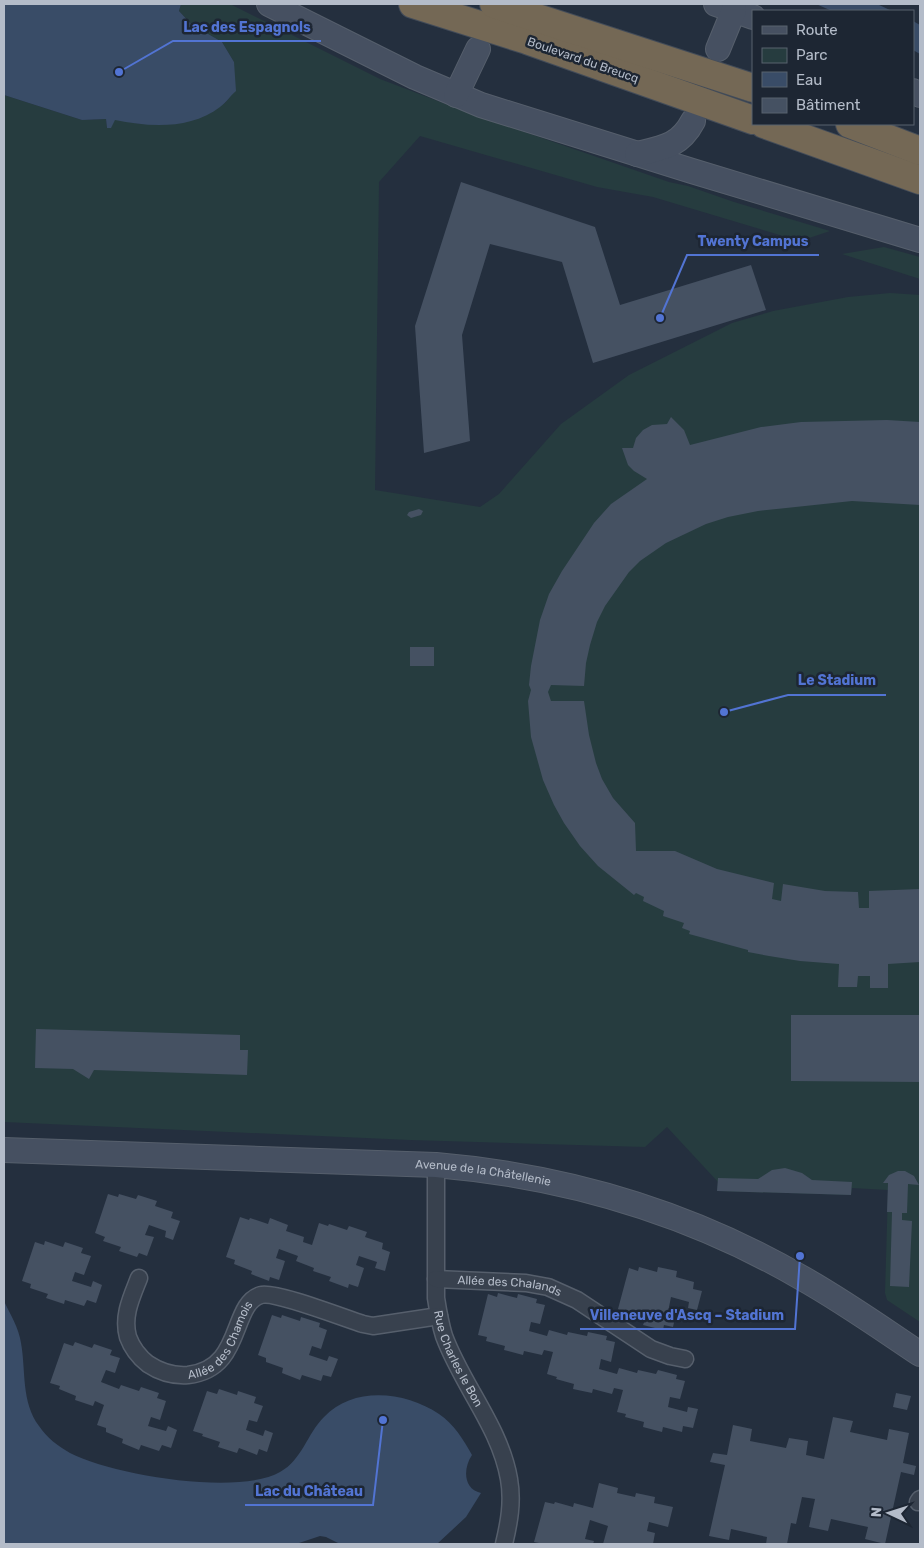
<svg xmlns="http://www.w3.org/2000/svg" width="924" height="1548" font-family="Rubik,sans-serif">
  <rect width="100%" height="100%" fill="#242f3e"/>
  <g fill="#263c3f">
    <polygon points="181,4 230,4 380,79 464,111 669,182 688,186 734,202 830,231 800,241 653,197 597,187 420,136 379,182 375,490 480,507 499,494 561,424 629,375 732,323 773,311 848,297 890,293 920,295 920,1322 887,1300 885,1293 888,1190 852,1188 851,1195 717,1191 718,1182 667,1127 645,1147 410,1140 4,1122 4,95 82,120 106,119 107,128 115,119 140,124 176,124 210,113 225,103 230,97 234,62 222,42 191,24 179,11"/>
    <polygon points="884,247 920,257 920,279 842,254"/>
  </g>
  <g fill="#394c67">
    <path d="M4,4H181L179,11L191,24L222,42L234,62L236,91C230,96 226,103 220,107C190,130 149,127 115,120L111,128H107L106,119L82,120L4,95Z"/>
    <polygon points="816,4 877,4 892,11 832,11"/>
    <polygon points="913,21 920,25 920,54 913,50"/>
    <path d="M4,1301C10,1314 19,1328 21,1343C26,1371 21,1402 39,1426C47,1438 58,1446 70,1453C112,1475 238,1496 280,1472C302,1460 307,1434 324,1417C353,1386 405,1391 439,1414C454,1424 463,1439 472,1455C463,1468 463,1489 481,1493L466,1517L437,1544H340L326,1537L320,1536L296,1544H4Z"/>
  </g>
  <g fill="#455162">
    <polygon points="461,182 595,227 620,305 751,265 766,310 593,363 562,262 490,244 462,335 470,441 424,453 415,326"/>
    <polygon points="671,417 684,430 690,445 761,427 801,422 887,420 920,422 920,505 852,501 758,511 728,517 706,524 666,543 640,561 629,572 605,606 597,622 590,645 586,663 584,686 551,685 548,692 551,701 584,701 589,735 596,763 602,779 613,798 635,823 636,851 675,851 717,869 774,883 772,899 781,901 783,884 825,891 858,892 859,908 869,908 869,891 920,889 920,962 888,964 888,988 870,988 870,976 858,976 857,987 838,987 839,964 800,961 769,956 748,952 748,950 689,934 690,931 682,928 684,923 663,916 664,911 643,901 644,897 636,893 634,895 598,866 580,846 564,823 554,805 543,780 531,737 528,701 531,690 529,685 531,666 540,620 549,594 562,571 594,523 611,504 647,479 634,471 628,465 622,448 633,448 636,438 643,430 652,425 667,424"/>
    <polygon points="419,509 423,511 421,515 411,518 407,515 409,512"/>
    <rect x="410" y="647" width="24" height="19"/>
    <polygon points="791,1015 920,1015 920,1082 791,1081"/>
    <polygon points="36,1029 240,1035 240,1050 248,1050 247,1075 94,1070 89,1079 73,1069 35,1068"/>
    <polygon points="785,1168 802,1173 812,1180 852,1182 851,1195 717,1191 718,1178 758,1179 772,1170"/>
    <polygon points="898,1171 905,1171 914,1176 919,1185 908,1184 907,1213 902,1213 902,1220 912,1221 909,1287 890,1286 892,1212 887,1212 888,1183 883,1183 889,1175"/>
    <polygon points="108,1194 118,1197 119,1194 136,1199 138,1195 157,1201 155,1206 173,1212 171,1218 180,1221 173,1240 165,1237 166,1231 149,1225 145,1235 154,1237 147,1256 139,1253 137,1257 119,1251 121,1247 103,1241 105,1237 95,1233"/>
    <polygon points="240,1217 249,1220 250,1218 268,1224 270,1218 288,1225 286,1231 304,1237 303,1242 312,1245 319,1223 328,1226 329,1224 347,1230 349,1226 367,1232 365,1237 383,1243 382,1249 390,1252 385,1271 375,1268 377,1262 359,1256 356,1265 364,1268 358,1287 349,1284 348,1288 329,1281 331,1277 313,1271 314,1268 296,1261 298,1256 279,1249 276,1258 285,1261 279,1280 270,1277 269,1281 251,1274 252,1271 234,1264 235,1260 226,1257"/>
    <polygon points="45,1241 63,1247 65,1242 83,1248 81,1253 91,1256 84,1275 75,1272 72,1281 91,1287 93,1281 102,1285 96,1303 87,1300 84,1306 65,1300 64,1304 46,1298 48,1294 30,1288 31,1284 22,1281 35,1242 44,1245"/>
    <polygon points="639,1267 657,1272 658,1267 677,1271 676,1277 694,1282 693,1289 702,1291 697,1310 688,1308 689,1302 671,1297 669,1307 677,1309 673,1327 664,1325 663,1330 643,1325 645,1320 626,1315 627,1312 618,1309 629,1268 638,1271"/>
    <polygon points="498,1293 517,1298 518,1294 537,1299 536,1303 545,1305 540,1324 531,1322 529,1331 547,1336 549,1330 567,1335 568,1332 587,1336 588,1332 607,1336 606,1340 615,1342 611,1362 601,1359 599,1369 617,1374 619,1368 637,1373 638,1370 656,1374 658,1370 677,1375 676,1379 685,1381 680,1399 670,1397 668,1407 687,1412 688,1407 698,1409 693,1428 683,1426 682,1432 663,1427 662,1432 643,1427 644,1422 625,1417 626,1414 617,1412 623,1390 614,1388 612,1394 593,1389 592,1393 573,1389 574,1384 556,1379 557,1377 547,1374 553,1352 544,1350 542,1355 524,1351 523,1355 504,1350 505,1346 486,1341 487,1337 478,1335 488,1294 497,1297"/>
    <polygon points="272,1315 281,1318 282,1315 300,1321 301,1317 320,1323 319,1327 327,1330 321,1349 312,1346 309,1355 327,1361 329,1356 338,1359 331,1377 323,1375 321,1381 302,1375 300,1380 282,1373 283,1368 266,1362 266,1358 258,1355"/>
    <polygon points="75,1342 92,1348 94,1344 112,1350 110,1355 120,1358 115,1373 106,1370 101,1382 119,1389 121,1385 139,1391 141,1387 159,1393 157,1398 166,1401 160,1420 151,1417 148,1426 166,1431 168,1426 177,1430 171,1448 162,1445 159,1451 141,1445 139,1450 122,1443 123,1439 106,1432 106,1428 97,1425 104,1405 95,1401 93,1406 75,1400 76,1396 59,1389 60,1386 50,1383 64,1343 73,1346"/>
    <polygon points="219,1389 237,1395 238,1391 256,1397 254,1403 263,1406 257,1422 249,1420 246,1430 263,1436 265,1430 273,1433 267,1452 259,1449 257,1455 239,1448 237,1453 218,1447 220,1442 202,1436 203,1434 193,1431 207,1391 217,1394"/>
    <polygon points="896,1393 911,1396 907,1410 893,1407"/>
    <polygon points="833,1417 853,1421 850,1432 887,1440 889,1429 909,1433 903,1463 916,1466 914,1475 901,1472 885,1544 865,1539 868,1527 831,1519 828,1531 809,1527 815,1499 802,1497 796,1524 791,1523 787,1544 766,1544 767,1537 731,1529 729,1540 709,1536 725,1465 710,1462 713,1453 727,1455 733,1425 752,1429 750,1441 786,1448 789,1438 808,1441 806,1455 824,1459"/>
    <polygon points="599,1483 618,1488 617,1493 635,1497 636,1493 655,1497 654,1503 673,1507 668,1527 649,1522 647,1531 655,1533 653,1544 603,1544 608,1526 590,1520 585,1539 594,1541 593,1544 544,1544 534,1542 545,1502 554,1504 555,1502 573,1507 574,1503 593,1508"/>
  </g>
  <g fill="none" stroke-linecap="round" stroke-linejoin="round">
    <g stroke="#565f6c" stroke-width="19">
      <g id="street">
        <path id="s1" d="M436,1165V1298C438,1311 440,1323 444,1336C462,1385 500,1427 509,1479C513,1502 509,1523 504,1544"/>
        <path id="s2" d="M139,1278C132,1296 122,1316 128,1337C132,1348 139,1357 148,1364C160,1372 174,1376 188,1375C244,1369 230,1304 261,1295C275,1291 344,1318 363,1324L373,1326L439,1316"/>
        <path id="s3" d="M436,1279L526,1283L548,1287L577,1300L651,1349L670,1356L685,1359"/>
        <polyline points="918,1502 920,1499"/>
      </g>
    </g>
    <g stroke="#565f6c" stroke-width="26">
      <g id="secondary">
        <polyline points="269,4 415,77 481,105 692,171 920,240"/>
        <polyline points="716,4 753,17"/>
        <polyline points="718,49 734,10"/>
        <polyline points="913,91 920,95"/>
        <polyline points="456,95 478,49"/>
        <path d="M637,154C663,148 680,146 693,121"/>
        <path id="s4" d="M4,1150L436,1165C565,1176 690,1213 802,1278C843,1301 881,1328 920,1354"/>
      </g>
    </g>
    <g stroke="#434c59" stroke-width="30">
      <g id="highway">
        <polyline points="413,4 527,40 753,120"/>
        <polyline points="494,4 753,88"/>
        <polyline points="764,124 920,180"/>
        <polyline points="850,124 920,151"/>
      </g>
    </g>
    <use href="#street" stroke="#38414e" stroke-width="16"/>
    <use href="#secondary" stroke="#465061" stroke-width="24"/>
    <use href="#highway" stroke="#746855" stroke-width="28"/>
  </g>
  <g text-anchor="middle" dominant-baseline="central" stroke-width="5" stroke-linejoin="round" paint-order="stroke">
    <g font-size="12" fill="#b4bcc9" stroke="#1d2633">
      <text transform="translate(583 60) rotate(19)">Boulevard du Breucq</text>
      <text stroke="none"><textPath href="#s4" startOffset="480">Avenue de la Châtellenie</textPath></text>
      <text stroke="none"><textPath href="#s3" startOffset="74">Allée des Chalands</textPath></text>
      <text stroke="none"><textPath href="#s2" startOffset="188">Allée des Chamois</textPath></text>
      <text stroke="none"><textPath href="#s1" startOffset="198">Rue Charles le Bon</textPath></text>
    </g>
  </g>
  <path fill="none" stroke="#5274d3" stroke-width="2" d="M119 72L173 41H321M660 318L687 255H819M724 712L788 695H886M800 1256L795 1329H580M383 1420L373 1505H245"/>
  <g fill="#5274d3" stroke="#1d2633" stroke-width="2">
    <circle cx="119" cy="72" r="5"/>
    <circle cx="660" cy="318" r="5"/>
    <circle cx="724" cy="712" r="5"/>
    <circle cx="800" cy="1256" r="5"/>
    <circle cx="383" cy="1420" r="5"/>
  </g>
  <g font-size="14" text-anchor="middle" font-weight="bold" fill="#5274d3" stroke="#1d2633" stroke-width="5" stroke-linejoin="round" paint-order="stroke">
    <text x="247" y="32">Lac des Espagnols</text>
    <text x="753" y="246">Twenty Campus</text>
    <text x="837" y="685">Le Stadium</text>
    <text x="687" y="1320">Villeneuve d'Ascq – Stadium</text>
    <text x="309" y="1496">Lac du Château</text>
  </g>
  <rect width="924" height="1548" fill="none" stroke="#b4bcc9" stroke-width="10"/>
  <rect x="752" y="10" width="162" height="115" fill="#1d2633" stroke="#59626f"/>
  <rect x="762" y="26" width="25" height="8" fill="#465061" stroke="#59626f"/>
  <text x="796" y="35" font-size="15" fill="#b4bcc9">Route</text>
  <rect x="762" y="48" width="25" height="15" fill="#263c3f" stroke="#59626f"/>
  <text x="796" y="60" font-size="15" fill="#b4bcc9">Parc</text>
  <rect x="762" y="72" width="25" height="15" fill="#394c67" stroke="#59626f"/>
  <text x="796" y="85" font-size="15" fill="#b4bcc9">Eau</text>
  <rect x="762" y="98" width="25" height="15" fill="#455162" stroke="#59626f"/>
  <text x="796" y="110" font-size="15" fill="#b4bcc9">Bâtiment</text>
  <g transform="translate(889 1513) rotate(274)" stroke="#1d2633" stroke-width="4" paint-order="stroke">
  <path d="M0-4L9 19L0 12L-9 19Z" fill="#b4bcc9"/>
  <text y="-8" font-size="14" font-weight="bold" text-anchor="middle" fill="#b4bcc9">N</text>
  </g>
</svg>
